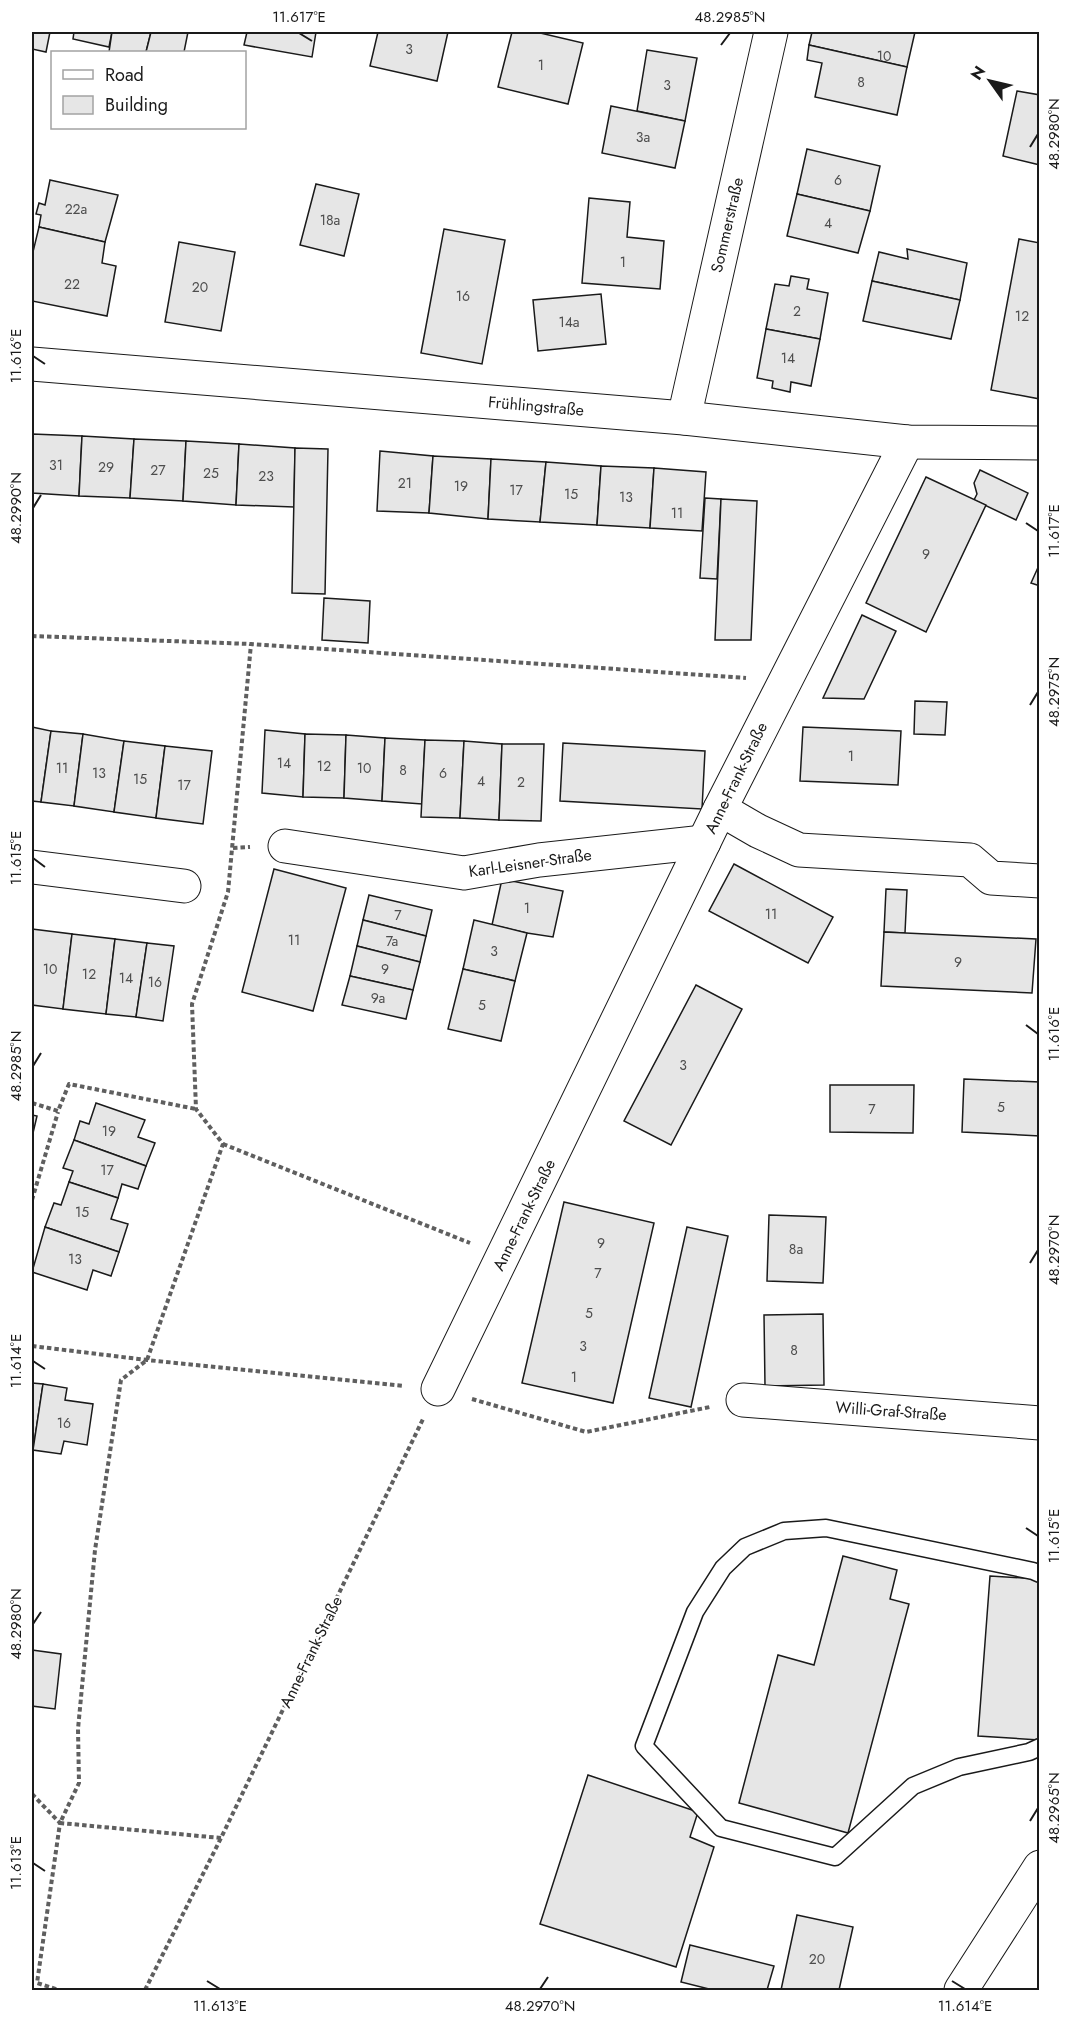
<svg xmlns="http://www.w3.org/2000/svg" width="1071" height="2022" font-family="Jost,sans-serif">
  <rect width="100%" height="100%" fill="#fff"/>
  <g fill="#e6e6e6" stroke="#1a1a1a" stroke-width="1.5">
    <polygon points="32,32 50,32 46,52 32,49"/>
    <polygon points="74,32 112,32 109,47 73,39"/>
    <polygon points="112,32 151,32 146,52 109,52"/>
    <polygon points="151,32 188,32 184,52 146,52"/>
    <polygon points="247,32 316,32 312,57 244,45"/>
    <polygon points="378,32 448,32 437,81 370,66"/>
    <polygon points="512,32 536,32 583,43 568,104 498,87"/>
    <polygon points="812,32 915,32 907,67 809,45"/>
    <polygon points="809,45 907,67 897,115 815,97 822,63 807,60"/>
    <polygon points="647,50 697,58 685,121 637,111"/>
    <polygon points="1017,91 1040,95 1040,165 1003,156"/>
    <polygon points="611,106 685,121 675,168 602,153"/>
    <polygon points="807,149 880,166 870,211 797,194"/>
    <polygon points="50,180 118,195 105,242 39,227 41,215 36,214 39,203 45,205"/>
    <polygon points="316,184 359,194 344,256 300,245"/>
    <polygon points="797,194 870,211 858,253 787,236"/>
    <polygon points="589,198 630,202 627,237 664,241 660,289 582,283"/>
    <polygon points="39,227 105,242 102,263 116,266 107,316 32,301 32,256"/>
    <polygon points="444,229 505,240 482,364 421,353"/>
    <polygon points="1019,239 1040,243 1040,399 991,390"/>
    <polygon points="179,242 235,252 221,331 165,322"/>
    <polygon points="907,249 967,263 960,300 872,281 879,252 908,259"/>
    <polygon points="791,276 809,279 807,289 828,293 820,339 766,329 775,284 789,286"/>
    <polygon points="872,281 960,300 951,339 863,321"/>
    <polygon points="601,294 606,344 538,351 533,300"/>
    <polygon points="766,329 820,339 811,386 791,382 790,392 772,388 773,381 757,378"/>
    <polygon points="32,434 82,436 79,496 32,493"/>
    <polygon points="82,436 134,439 130,498 79,496"/>
    <polygon points="134,439 186,441 183,501 130,498"/>
    <polygon points="186,441 239,444 236,505 183,501"/>
    <polygon points="239,444 295,448 294,507 236,505"/>
    <polygon points="295,448 328,449 325,594 292,593"/>
    <polygon points="380,451 433,456 429,513 377,511"/>
    <polygon points="433,456 491,459 488,519 429,513"/>
    <polygon points="491,459 546,462 540,522 488,519"/>
    <polygon points="546,462 601,466 597,525 540,522"/>
    <polygon points="601,466 654,468 650,528 597,525"/>
    <polygon points="654,468 706,472 702,531 650,528"/>
    <polygon points="980,470 1028,493 1016,520 974,500 977,494 974,483"/>
    <polygon points="926,477 986,505 926,632 866,603"/>
    <polygon points="705,498 721,499 717,579 700,578"/>
    <polygon points="721,499 757,501 751,640 715,640"/>
    <polygon points="1040,563 1040,586 1031,583"/>
    <polygon points="324,598 370,601 368,643 322,640"/>
    <polygon points="862,615 896,631 864,699 823,698"/>
    <polygon points="915,701 947,702 945,735 914,734"/>
    <polygon points="32,727 51,731 41,802 32,801"/>
    <polygon points="803,727 901,731 898,785 800,781"/>
    <polygon points="265,730 305,734 303,797 262,793"/>
    <polygon points="51,731 83,734 74,806 41,802"/>
    <polygon points="83,734 124,741 114,812 74,806"/>
    <polygon points="305,734 346,735 344,798 303,797"/>
    <polygon points="346,735 385,738 382,801 344,798"/>
    <polygon points="385,738 425,740 422,804 382,801"/>
    <polygon points="425,740 464,741 460,818 421,817"/>
    <polygon points="124,741 165,746 156,818 114,812"/>
    <polygon points="464,741 502,744 499,820 460,818"/>
    <polygon points="563,743 705,751 702,809 560,801"/>
    <polygon points="502,744 544,744 541,821 499,820"/>
    <polygon points="165,746 212,751 203,824 156,818"/>
    <polygon points="734,864 833,917 808,963 709,911"/>
    <polygon points="274,869 346,888 313,1011 242,992"/>
    <polygon points="502,879 563,891 553,937 527,933 492,925"/>
    <polygon points="886,889 907,890 905,933 884,932"/>
    <polygon points="369,895 432,910 426,936 363,920"/>
    <polygon points="363,920 426,936 420,962 357,946"/>
    <polygon points="474,920 527,933 515,981 463,969"/>
    <polygon points="32,929 72,934 63,1009 32,1005"/>
    <polygon points="884,932 1036,939 1032,993 881,986"/>
    <polygon points="72,934 115,939 106,1014 63,1009"/>
    <polygon points="115,939 147,943 136,1017 106,1014"/>
    <polygon points="147,943 174,946 163,1021 136,1017"/>
    <polygon points="357,946 420,962 413,990 350,976"/>
    <polygon points="463,969 515,981 501,1041 448,1029"/>
    <polygon points="350,976 413,990 406,1019 342,1005"/>
    <polygon points="696,985 742,1009 671,1145 624,1121"/>
    <polygon points="964,1079 1040,1082 1040,1136 962,1132"/>
    <polygon points="830,1085 914,1085 913,1133 830,1132"/>
    <polygon points="96,1103 145,1120 138,1137 155,1143 146,1166 74,1140 80,1121 89,1124"/>
    <polygon points="32,1115 37,1116 33,1133 32,1133"/>
    <polygon points="74,1140 146,1166 138,1189 122,1184 118,1198 69,1182 73,1171 63,1168"/>
    <polygon points="69,1182 118,1198 111,1219 128,1224 119,1252 45,1227 54,1203 61,1205"/>
    <polygon points="564,1202 654,1223 613,1403 522,1383"/>
    <polygon points="769,1215 826,1217 823,1283 767,1281"/>
    <polygon points="45,1227 119,1252 111,1276 93,1270 87,1290 32,1272"/>
    <polygon points="687,1227 728,1236 691,1407 649,1398"/>
    <polygon points="823,1314 824,1385 765,1386 764,1315"/>
    <polygon points="32,1383 43,1384 33,1450 32,1449"/>
    <polygon points="43,1384 67,1388 65,1400 93,1404 87,1445 64,1441 61,1454 33,1450"/>
    <polygon points="843,1556 897,1570 890,1599 909,1604 848,1833 739,1803 778,1655 814,1665"/>
    <polygon points="990,1576 1040,1579 1039,1740 978,1736"/>
    <polygon points="32,1650 61,1654 55,1709 32,1706"/>
    <polygon points="588,1775 698,1812 690,1837 714,1847 676,1967 540,1924"/>
    <polygon points="797,1915 853,1927 839,1990 781,1990"/>
    <polygon points="690,1945 774,1966 767,1990 713,1990 681,1982"/>
  </g>
  <g fill="none" stroke-linecap="round" stroke-linejoin="round">
    <g stroke="#1a1a1a" stroke-width="19">
      <polyline id="lane" points="1040,1574 1033,1571 826,1528 784,1531 745,1547 723,1568 695,1612 644,1746 721,1828 835,1857 913,1786 959,1767 1029,1752 1040,1747"/>
    </g>
    <g stroke="#1a1a1a" stroke-width="35">
      <g id="street">
        <polyline points="32,364 684,418 907,442 1040,443"/>
        <polyline points="684,418 771,32"/>
        <polyline points="720,809 758,831 799,850 970,860 991,878 1040,881"/>
        <polyline points="285,846 464,873 539,860 704,842"/>
        <polyline points="32,867 184,886"/>
        <polyline points="438,1389 720,809 907,442"/>
        <polyline points="743,1400 1040,1423"/>
        <polyline points="961,1990 1040,1867"/>
      </g>
    </g>
    <g stroke="#5f5f5f" stroke-width="4" stroke-dasharray="4.5 3" stroke-linecap="butt">
      <polyline points="32,636 251,644 746,678"/>
      <polyline points="233,848 250,847"/>
      <polyline points="32,1103 58,1111 69,1084 196,1109"/>
      <polyline points="223,1144 470,1243"/>
      <polyline points="32,1200 58,1112"/>
      <polyline points="32,1346 147,1360 404,1386"/>
      <polyline points="472,1399 586,1432 710,1407"/>
      <polyline points="32,1794 60,1823 37,1983 59,1990"/>
      <polyline points="221,1838 60,1823 79,1783 78,1729 95,1550 121,1380 147,1360 223,1144 196,1109 192,1004 228,892 251,644"/>
      <polyline points="145,1990 221,1838 423,1419"/>
    </g>
    <use href="#lane" stroke="#fff" stroke-width="16"/>
    <use href="#street" stroke="#fff" stroke-width="33"/>
  </g>
  <path fill="none" stroke="#1a1a1a" stroke-width="2" d="M299,33L312,41M721,45L730,33M1030,147L1038,134M33,356L45,364M33,508L41,495M1026,523L1038,531M1030,705L1038,692M33,858L45,867M1026,1025L1038,1034M33,1066L41,1053M1030,1263L1038,1250M33,1361L45,1369M1026,1528L1038,1536M33,1624L41,1612M1030,1821L1038,1808M33,1863L45,1871M207,1981L220,1989M952,1981L965,1989M540,1989L548,1977"/>
  <g text-anchor="middle" dominant-baseline="central" stroke-width="4.5" stroke-linejoin="round" paint-order="stroke">
    <g font-size="14" fill="#4d4d4d">
      <text x="409" y="49">3</text>
      <text x="884" y="56">10</text>
      <text x="541" y="65">1</text>
      <text x="861" y="82">8</text>
      <text x="667" y="85">3</text>
      <text x="643" y="137">3a</text>
      <text x="838" y="180">6</text>
      <text x="76" y="209">22a</text>
      <text x="330" y="220">18a</text>
      <text x="828" y="223">4</text>
      <text x="623" y="262">1</text>
      <text x="72" y="284">22</text>
      <text x="200" y="287">20</text>
      <text x="463" y="296">16</text>
      <text x="797" y="311">2</text>
      <text x="1022" y="316">12</text>
      <text x="569" y="322">14a</text>
      <text x="788" y="358">14</text>
      <text x="56" y="465">31</text>
      <text x="106" y="467">29</text>
      <text x="158" y="470">27</text>
      <text x="211" y="473">25</text>
      <text x="266" y="476">23</text>
      <text x="405" y="483">21</text>
      <text x="461" y="486">19</text>
      <text x="516" y="490">17</text>
      <text x="571" y="494">15</text>
      <text x="626" y="497">13</text>
      <text x="677" y="513">11</text>
      <text x="926" y="554">9</text>
      <text x="851" y="756">1</text>
      <text x="284" y="763">14</text>
      <text x="324" y="766">12</text>
      <text x="62" y="768">11</text>
      <text x="364" y="768">10</text>
      <text x="403" y="770">8</text>
      <text x="99" y="773">13</text>
      <text x="443" y="773">6</text>
      <text x="140" y="779">15</text>
      <text x="481" y="781">4</text>
      <text x="521" y="782">2</text>
      <text x="184" y="785">17</text>
      <text x="527" y="908">1</text>
      <text x="771" y="914">11</text>
      <text x="398" y="915">7</text>
      <text x="294" y="940">11</text>
      <text x="392" y="941">7a</text>
      <text x="494" y="951">3</text>
      <text x="958" y="962">9</text>
      <text x="50" y="969">10</text>
      <text x="385" y="969">9</text>
      <text x="89" y="974">12</text>
      <text x="126" y="978">14</text>
      <text x="155" y="982">16</text>
      <text x="378" y="998">9a</text>
      <text x="482" y="1005">5</text>
      <text x="683" y="1065">3</text>
      <text x="1001" y="1107">5</text>
      <text x="872" y="1109">7</text>
      <text x="109" y="1131">19</text>
      <text x="107" y="1170">17</text>
      <text x="82" y="1212">15</text>
      <text x="601" y="1243">9</text>
      <text x="796" y="1249">8a</text>
      <text x="75" y="1259">13</text>
      <text x="598" y="1273">7</text>
      <text x="589" y="1313">5</text>
      <text x="583" y="1346">3</text>
      <text x="794" y="1350">8</text>
      <text x="574" y="1377">1</text>
      <text x="64" y="1423">16</text>
      <text x="817" y="1959">20</text>
    </g>
    <g font-size="16" fill="#1a1a1a" stroke="#fff">
      <text transform="translate(727 225) rotate(-77)">Sommerstraße</text>
      <text transform="translate(536 406) rotate(5)">Frühlingstraße</text>
      <text transform="translate(736 778) rotate(-64)">Anne-Frank-Straße</text>
      <text transform="translate(530 863) rotate(-8)">Karl-Leisner-Straße</text>
      <text transform="translate(524 1215) rotate(-64)">Anne-Frank-Straße</text>
      <text transform="translate(891 1411) rotate(4)">Willi-Graf-Straße</text>
      <text transform="translate(311 1652) rotate(-64)">Anne-Frank-Straße</text>
    </g>
  </g>
  <rect width="1071" height="2022" fill="none" stroke="#ffffff" stroke-width="66"/>
  <rect x="51" y="51" width="195" height="78" fill="#ffffff" stroke="#a3a3a3" stroke-width="1.5"/>
  <rect x="63" y="70" width="30" height="9" fill="#ffffff" stroke="#a3a3a3" stroke-width="1.5"/>
  <text x="105" y="81" font-size="18" fill="#1a1a1a">Road</text>
  <rect x="63" y="96" width="30" height="18" fill="#e6e6e6" stroke="#a3a3a3" stroke-width="1.5"/>
  <text x="105" y="111" font-size="18" fill="#1a1a1a">Building</text>
  <g transform="translate(990 81) rotate(304)" stroke="#ffffff" stroke-width="4.5" paint-order="stroke">
  <path d="M0-4.5L10 22L0 15L-10 22Z" fill="#1a1a1a"/>
  <text y="-9" font-size="16" font-weight="bold" text-anchor="middle" fill="#1a1a1a">N</text>
  </g>
  <rect x="33" y="33" width="1005" height="1956" fill="none" stroke="#1a1a1a" stroke-width="2"/>
  <g font-size="15" text-anchor="middle" fill="#1a1a1a">
    <text x="299" y="22">11.617°E</text>
    <text x="730" y="22">48.2985°N</text>
    <text transform="translate(1054 134) rotate(-90)" y="5">48.2980°N</text>
    <text transform="translate(16 356) rotate(-90)" y="5">11.616°E</text>
    <text transform="translate(16 508) rotate(-90)" y="5">48.2990°N</text>
    <text transform="translate(1054 531) rotate(-90)" y="5">11.617°E</text>
    <text transform="translate(1054 692) rotate(-90)" y="5">48.2975°N</text>
    <text transform="translate(16 858) rotate(-90)" y="5">11.615°E</text>
    <text transform="translate(1054 1034) rotate(-90)" y="5">11.616°E</text>
    <text transform="translate(16 1066) rotate(-90)" y="5">48.2985°N</text>
    <text transform="translate(1054 1250) rotate(-90)" y="5">48.2970°N</text>
    <text transform="translate(16 1361) rotate(-90)" y="5">11.614°E</text>
    <text transform="translate(1054 1536) rotate(-90)" y="5">11.615°E</text>
    <text transform="translate(16 1624) rotate(-90)" y="5">48.2980°N</text>
    <text transform="translate(1054 1808) rotate(-90)" y="5">48.2965°N</text>
    <text transform="translate(16 1863) rotate(-90)" y="5">11.613°E</text>
    <text x="220" y="2011">11.613°E</text>
    <text x="540" y="2011">48.2970°N</text>
    <text x="965" y="2011">11.614°E</text>
  </g>
</svg>
